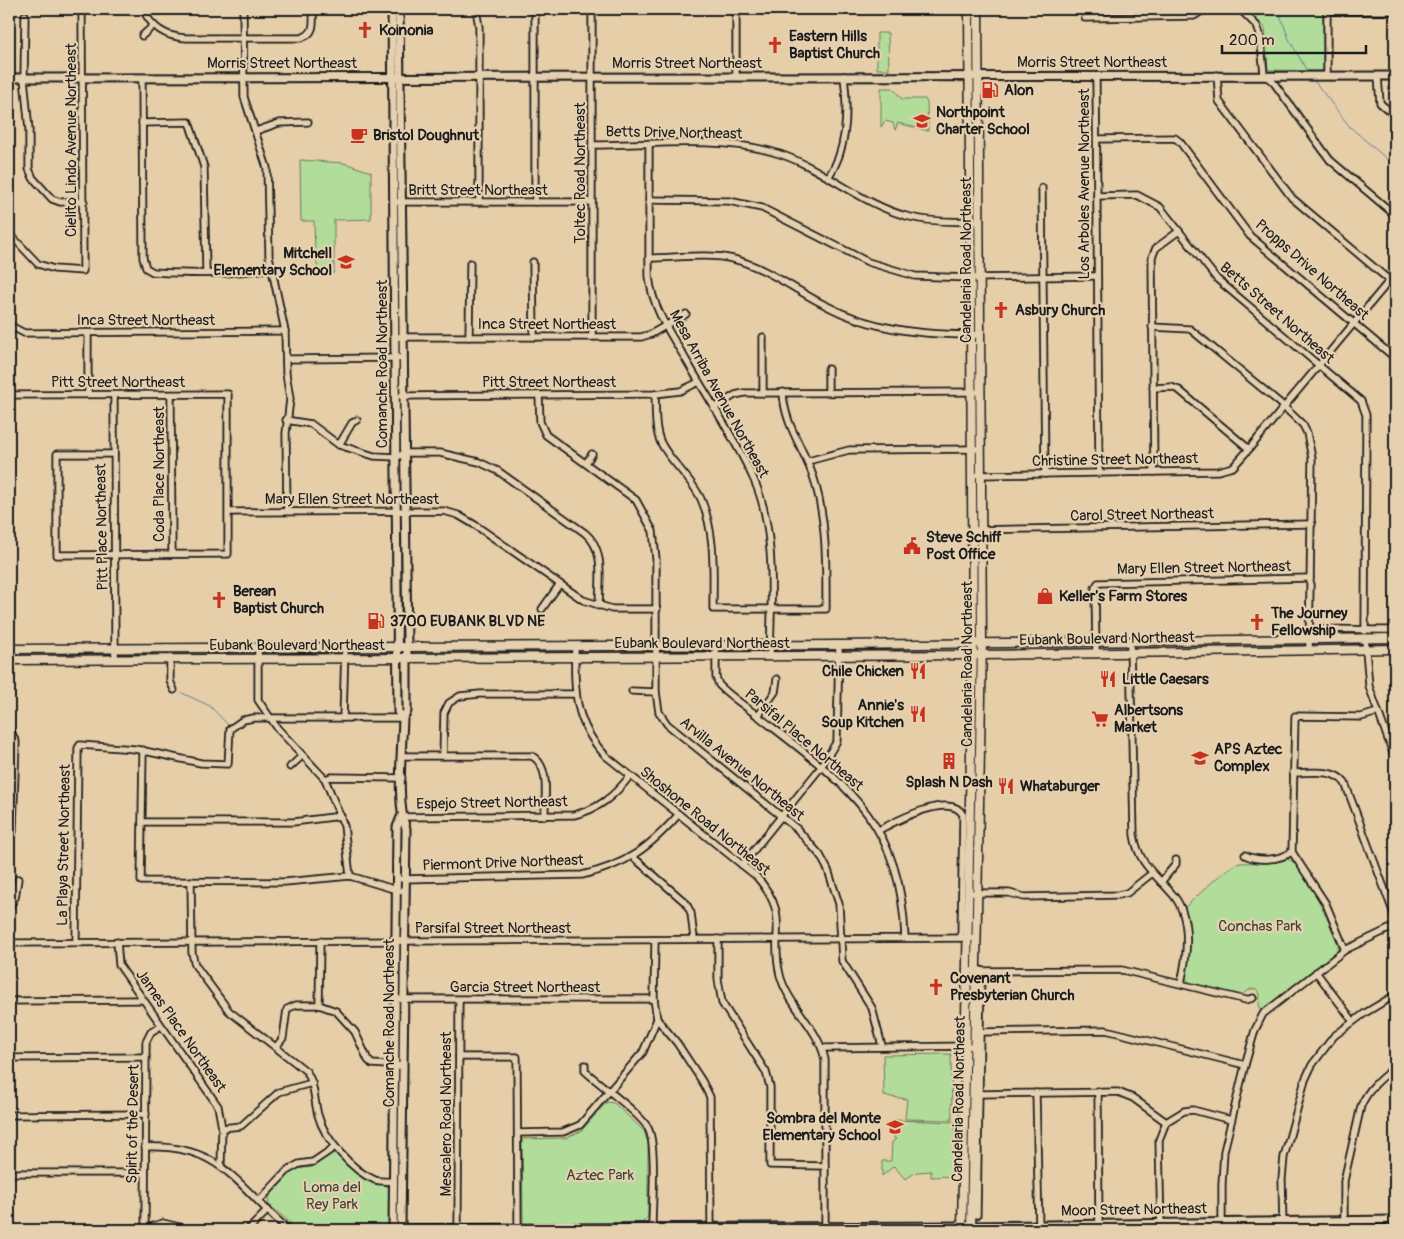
<svg xmlns="http://www.w3.org/2000/svg" width="1404" height="1239" font-family="Pangolin,sans-serif">
  <rect width="100%" height="100%" fill="#e6cea9"/>
  <filter id="ink" filterUnits="userSpaceOnUse"><feTurbulence type="fractalNoise" baseFrequency=".02" numOctaves="2"/><feDisplacementMap in="SourceGraphic" scale="10" xChannelSelector="R" yChannelSelector="G"/><feConvolveMatrix kernelMatrix="1 2 1 2 8 2 1 2 1" color-interpolation-filters="sRGB"/></filter>
  <g filter="url(#ink)">
    <g fill="#b2dc9a" stroke="#677c5b">
      <polygon points="1247,9 1323,9 1323,71 1268,70 1265,28"/>
      <polygon points="877,33 888,33 889,69 877,69"/>
      <polygon points="881,88 893,88 902,99 925,99 927,103 928,131 898,123 895,130 893,123 885,121 881,127"/>
      <polygon points="300,160 344,163 371,172 371,219 334,220 334,273 319,274 315,255 314,221 301,221"/>
      <path d="M1287,859C1305,862 1330,926 1338,943V950L1261,1011L1259,1004L1260,994L1257,989H1251L1239,996L1190,983L1185,977C1191,954 1190,931 1184,908C1195,899 1229,863 1241,863C1254,862 1274,865 1287,859Z"/>
      <polygon points="951,1054 952,1120 905,1119 907,1099 884,1096 883,1055"/>
      <polygon points="607,1102 614,1103 644,1131 648,1143 648,1217 642,1223 523,1224 522,1139 565,1138 581,1131"/>
      <polygon points="894,1120 955,1122 954,1176 931,1177 931,1171 917,1172 905,1179 894,1166 882,1176 882,1161 891,1161 892,1142 896,1139 894,1138"/>
      <polygon points="332,1153 337,1153 368,1180 389,1187 389,1230 299,1230 268,1204 270,1196 290,1174 297,1169 312,1167"/>
    </g>
    <g fill="none" stroke-linecap="round" stroke-linejoin="round">
      <g stroke="#618199" stroke-width="1">
        <polyline points="1278,9 1289,39 1308,73"/>
        <polyline points="1312,78 1350,127 1395,166"/>
        <polyline points="182,693 210,706 228,725"/>
      </g>
      <g stroke="#1c1c1c" stroke-width="9">
        <g id="minor">
          <path d="M143,9C151,27 166,37 186,38H301C316,34 313,22 313,9"/>
          <polyline points="243,9 244,97 267,168 269,256 285,331 286,373 290,399 286,433 287,511"/>
          <polyline points="476,9 479,27 479,202"/>
          <polyline points="535,9 535,202"/>
          <polyline points="592,9 592,337"/>
          <polyline points="1240,9 1257,26 1260,35 1264,74 1274,83 1330,160 1395,215"/>
          <polyline points="1327,9 1327,75"/>
          <polyline points="1327,11 1395,11"/>
          <polyline points="25,15 24,78 29,130 29,169 33,178 52,199 60,202 84,202"/>
          <polyline points="1085,18 1194,16 1205,9"/>
          <polyline points="142,36 154,25"/>
          <polyline points="1217,75 1219,101 1292,198 1395,285"/>
          <polyline points="1096,76 1099,473"/>
          <polyline points="1378,76 1380,103 1395,116"/>
          <polyline points="736,77 736,9"/>
          <path d="M142,78L143,258L146,268L153,272C192,274 233,275 271,268"/>
          <polyline points="142,123 189,122 204,167 206,273"/>
          <polyline points="256,131 279,123 308,122"/>
          <polyline points="1097,139 1175,138 1180,142 1250,236 1395,358"/>
          <path d="M592,145C650,145 717,136 773,152C821,165 858,203 906,216C928,222 952,222 974,221"/>
          <path d="M649,145V276C652,307 669,332 685,358C708,398 735,438 754,480C777,531 771,602 770,656"/>
          <path d="M829,176C848,148 848,109 844,76"/>
          <polyline points="1042,188 1045,474"/>
          <polyline points="1097,196 1137,195 1160,207 1217,279 1361,401 1366,415 1365,631"/>
          <polyline points="649,200 729,201 762,208 868,262 915,276 970,278 1097,276"/>
          <polyline points="394,202 592,202"/>
          <polyline points="9,233 38,264 54,269 83,271 82,9"/>
          <path d="M649,258C676,258 707,253 733,259C766,267 795,290 825,305C873,331 926,335 980,335"/>
          <polyline points="533,262 534,336"/>
          <polyline points="9,325 24,333 285,331"/>
          <polyline points="1152,327 1190,329 1280,403 1303,425 1307,433 1312,458 1309,650"/>
          <polyline points="88,333 88,394"/>
          <polyline points="396,337 641,337 651,334 686,314"/>
          <polyline points="469,337 470,263"/>
          <polyline points="763,337 763,393"/>
          <polyline points="286,359 399,358"/>
          <polyline points="828,369 828,392"/>
          <polyline points="1153,388 1171,387 1179,390 1249,449"/>
          <path d="M655,394C656,410 654,428 661,443C671,463 691,477 701,499C716,534 713,572 713,609H826C826,566 827,524 815,482C806,451 784,426 783,392"/>
          <polyline points="9,395 228,394 228,554 57,555 57,454 114,454"/>
          <polyline points="114,395 115,659"/>
          <polyline points="171,395 172,554"/>
          <polyline points="539,395 540,422 546,435 636,500 653,531 656,559 656,692 659,712 667,724 797,829 820,855 828,870 839,904 842,961 872,1008 882,1046"/>
          <polyline points="401,396 655,394 680,391 699,382"/>
          <polyline points="714,408 735,395 744,393 975,392"/>
          <path d="M286,420L311,424L339,445L374,456L397,457L405,453H440L479,462L498,471L585,533C606,550 599,581 599,606"/>
          <polyline points="339,445 352,423 357,420"/>
          <polyline points="808,461 849,450 981,449"/>
          <polyline points="586,463 592,454"/>
          <polyline points="1154,472 1152,257 1156,248 1179,231"/>
          <polyline points="978,475 1218,471 1233,467 1249,449 1395,274"/>
          <polyline points="229,512 444,511 458,515 475,525 583,600 612,609 657,609"/>
          <polyline points="972,530 1312,524"/>
          <polyline points="542,609 559,585"/>
          <polyline points="1365,638 1369,686 1395,759"/>
          <path d="M1276,639C1305,624 1362,631 1395,630"/>
          <path d="M1130,642L1134,835C1139,866 1156,874 1174,896C1192,919 1187,957 1181,983"/>
          <path d="M716,646V677L719,685C731,697 745,706 758,716C845,784 901,819 905,938"/>
          <path d="M575,647C574,690 574,723 606,756L756,876C792,917 769,932 780,975C788,1006 819,1028 825,1060V1230"/>
          <polyline points="258,648 258,700 278,729 325,779 344,826 350,876"/>
          <polyline points="1096,653 1095,588 1098,583 1310,578"/>
          <polyline points="170,659 170,681 174,690"/>
          <polyline points="632,691 656,692"/>
          <polyline points="758,716 775,692 777,679"/>
          <polyline points="343,718 345,647"/>
          <polyline points="9,727 16,742 13,832 9,838"/>
          <polyline points="143,750 141,881 285,882 350,876 400,891"/>
          <path d="M402,756H532C551,767 544,797 545,816"/>
          <polyline points="443,756 444,713 449,703 460,696 480,694 575,694"/>
          <polyline points="290,767 302,756"/>
          <path d="M1293,773C1311,773 1334,768 1345,783L1395,917"/>
          <polyline points="325,779 331,777 402,778"/>
          <path d="M401,817L574,815C599,809 614,796 630,776"/>
          <polyline points="142,822 293,822 341,816"/>
          <path d="M879,830C894,822 951,791 963,815L961,938"/>
          <path d="M1245,855C1259,862 1279,860 1292,852"/>
          <polyline points="633,857 686,903 691,913 694,939"/>
          <polyline points="742,865 821,767 837,741 839,645"/>
          <path d="M402,879L582,875C626,865 649,848 679,814"/>
          <path d="M191,881L192,953L195,965L229,1011L306,1071C315,1083 314,1101 318,1115C324,1138 352,1171 375,1180C381,1182 387,1181 394,1181"/>
          <polyline points="1161,882 1176,864 1176,860"/>
          <polyline points="973,893 1009,893 1024,897 1118,895 1127,893 1151,874"/>
          <polyline points="9,908 15,898 18,879"/>
          <polyline points="718,939 718,979 722,1003 766,1072 770,1087 770,1165 825,1166"/>
          <polyline points="655,940 654,999 657,1019 677,1043 702,1081 710,1097 711,1230"/>
          <polyline points="76,942 78,748 80,745 135,749 201,763 228,764 230,729 243,720 254,718 403,718"/>
          <polyline points="117,942 119,965 218,1106 222,1128 221,1165"/>
          <polyline points="9,943 976,938"/>
          <polyline points="1345,950 1326,904 1292,852 1295,716 1361,717 1378,712"/>
          <polyline points="966,971 1122,970 1246,1000 1253,998"/>
          <polyline points="1316,972 1353,1021"/>
          <polyline points="396,999 654,999"/>
          <polyline points="9,1001 143,1000"/>
          <polyline points="319,1005 320,941"/>
          <polyline points="980,1032 1106,1030 1245,1065"/>
          <polyline points="276,1047 283,1038 287,1009 296,1005 319,1005 336,1011 355,1032 368,1060 372,1064 403,1066"/>
          <polyline points="823,1048 969,1046"/>
          <polyline points="459,1057 517,1057 518,1228"/>
          <polyline points="9,1058 146,1057"/>
          <path d="M585,1065V1071C600,1085 640,1113 648,1128C657,1144 652,1206 652,1227"/>
          <polyline points="1098,1091 1099,1230"/>
          <polyline points="1036,1093 1039,1230"/>
          <polyline points="980,1094 1118,1092 1133,1098 1166,1122"/>
          <polyline points="9,1115 146,1114"/>
          <polyline points="222,1128 241,1126 279,1092 312,1083"/>
          <polyline points="518,1133 563,1132 580,1125 643,1052 657,1019"/>
          <path d="M145,1147C223,1144 237,1187 289,1230"/>
          <polyline points="9,1173 145,1173"/>
          <polyline points="259,1201 288,1170 299,1164 313,1162 335,1147"/>
          <polyline points="977,1215 981,970"/>
          <polyline points="458,1228 459,1000"/>
          <polyline points="145,1229 146,1042 151,1032 161,1026"/>
          <polyline points="71,1230 83,1230"/>
          <polyline points="140,1230 163,1223 192,1230"/>
          <polyline points="248,1230 268,1210"/>
          <polyline points="1161,1230 1159,1140 1166,1122 1184,1111 1193,1110 1231,1120"/>
          <polyline points="1222,1230 1222,1184 1224,1151 1245,1065 1255,1030 1263,1014 1345,950 1395,926"/>
          <polyline points="1283,1230 1282,1179 1284,1157 1305,1080 1312,1065 1334,1036 1365,1013 1395,995"/>
          <path d="M1344,1230V1181L1361,1106C1368,1089 1380,1079 1395,1067"/>
        </g>
      </g>
      <g stroke="#1c1c1c" stroke-width="11">
        <g id="tertiary">
          <polyline points="392,9 398,712 403,718"/>
          <path d="M399,9L407,647V711L403,718C402,749 396,802 406,829L401,1230"/>
          <polyline points="9,78 1395,76"/>
          <polyline points="393,1229 971,1226 1395,1220"/>
          <polyline points="393,1230 397,827 401,817"/>
        </g>
      </g>
      <g stroke="#1c1c1c" stroke-width="11">
        <g id="secondary">
          <polyline points="9,649 839,645 1395,638"/>
          <polyline points="9,660 982,655 1395,649"/>
          <polyline points="962,1230 973,644 969,9"/>
          <polyline points="971,1230 982,644 978,9"/>
        </g>
      </g>
      <use href="#minor" stroke="#e5d0af" stroke-width="5.5"/>
      <use href="#tertiary" stroke="#e5d0af" stroke-width="7"/>
      <use href="#secondary" stroke="#e5d0af" stroke-width="8"/>
    </g>
  </g>
  <defs>
    <g id="church-bare" transform="scale(1.35)"><path d="M-1.2-6h2.4v3.5h3.3v2.4h-3.3V6h-2.4V-.1h-3.3v-2.4h3.3Z" fill="#c8321e" stroke="#e5d0af" stroke-width="2.5" paint-order="stroke"/></g>
    <g id="fuel-bare" transform="scale(1.35)"><path d="M-5.5-6h7V0h2V4h1.3V-2.5L3-4.5l.8-.8L6-3V5H2.5V1h-1V6h-7ZM-4.2-4.7v3.2H.2V-4.7Z" fill="#c8321e" stroke="#e5d0af" stroke-width="2.5" paint-order="stroke"/></g>
    <g id="school-bare" transform="scale(1.35)"><path d="M0-5L7-2L0 1L-7-2ZM-4 1L0 2.5L4 1V4Q0 6-4 4Z" fill="#c8321e" stroke="#e5d0af" stroke-width="2.5" paint-order="stroke"/></g>
    <g id="cafe-bare" transform="scale(1.35)"><path d="M-5.5-4.5H6V0H3Q3 3.5 0 3.5H-2.5Q-5.5 3.5-5.5 0ZM3-3.2v2h1.7v-2ZM-6 4.5H4V6H-6Z" fill="#c8321e" stroke="#e5d0af" stroke-width="2.5" paint-order="stroke"/></g>
    <g id="civic-bare" transform="scale(1.35)"><path d="M-.6-6.5H3V-4.5H.6V-3L4-1V1h2V6H-6V1h2V-1L-.6-3ZM-1.2 2.5V6h2.4V2.5Z" fill="#c8321e" stroke="#e5d0af" stroke-width="2.5" paint-order="stroke"/></g>
    <g id="shop-bare" transform="scale(1.35)"><path d="M-5-2.5h2.3a2.7 3.5 0 0 1 5.4 0H5L5.5 6h-11ZM-1.5-2.5h3a1.5 2.3 0 0 0-3 0Z" fill="#c8321e" stroke="#e5d0af" stroke-width="2.5" paint-order="stroke"/></g>
    <g id="restaurant-bare" transform="scale(1.35)"><path d="M-5-6h1v4h1v-4h1v4h1v-4h1v5L-1.5 .5V6h-2V.5L-5-1ZM5-6V6H3V1.5H1.5Q1.5-4 5-6Z" fill="#c8321e" stroke="#e5d0af" stroke-width="2.5" paint-order="stroke"/></g>
    <g id="supermarket-bare" transform="scale(1.35)"><path d="M-6-5.5h2.5l.6 2H6L4.5 2H-2.5L-4.4-4H-6ZM-1.5 3.2a1.3 1.3 0 1 0 .1 0ZM3 3.2a1.3 1.3 0 1 0 .1 0Z" fill="#c8321e" stroke="#e5d0af" stroke-width="2.5" paint-order="stroke"/></g>
    <g id="building-bare" transform="scale(1.35)"><path d="M-4-6H4V6H1V3H-1V6H-4ZM-2.5-4.3h1.7v1.8h-1.7ZM.8-4.3h1.7v1.8H.8ZM-2.5-1h1.7V.8h-1.7ZM.8-1h1.7V.8H.8Z" fill="#c8321e" stroke="#e5d0af" stroke-width="2.5" paint-order="stroke"/></g>
  </defs>
  <g fill-rule="evenodd">
    <use href="#church-bare" x="365" y="30"/>
    <use href="#church-bare" x="775" y="45"/>
    <use href="#fuel-bare" x="990" y="90"/>
    <use href="#school-bare" x="922" y="121"/>
    <use href="#cafe-bare" x="359" y="135"/>
    <use href="#school-bare" x="346" y="262"/>
    <use href="#church-bare" x="1001" y="310"/>
    <use href="#civic-bare" x="912" y="546"/>
    <use href="#shop-bare" x="1045" y="596"/>
    <use href="#church-bare" x="219" y="600"/>
    <use href="#fuel-bare" x="376" y="621"/>
    <use href="#church-bare" x="1257" y="622"/>
    <use href="#restaurant-bare" x="918" y="671"/>
    <use href="#restaurant-bare" x="1108" y="679"/>
    <use href="#restaurant-bare" x="918" y="714"/>
    <use href="#supermarket-bare" x="1100" y="719"/>
    <use href="#school-bare" x="1200" y="758"/>
    <use href="#building-bare" x="949" y="761"/>
    <use href="#restaurant-bare" x="1006" y="786"/>
    <use href="#church-bare" x="936" y="987"/>
    <use href="#school-bare" x="895" y="1127"/>
  </g>
  <g text-anchor="middle" dominant-baseline="central" stroke-width="4.5" stroke-linejoin="round" paint-order="stroke">
    <g font-size="15" font-weight="bold" fill="#1c1c1c" stroke="#e5d0af" text-anchor="start">
      <text x="379" y="30">Koinonia</text>
      <text x="789" y="36">Eastern Hills<tspan x="789" dy="17">Baptist Church</tspan></text>
      <text x="1004" y="90">Alon</text>
      <text x="936" y="112">Northpoint<tspan x="936" dy="17">Charter School</tspan></text>
      <text x="373" y="135">Bristol Doughnut</text>
      <text x="332" y="253" text-anchor="end">Mitchell<tspan x="332" dy="17">Elementary School</tspan></text>
      <text x="1015" y="310">Asbury Church</text>
      <text x="926" y="537">Steve Schiff<tspan x="926" dy="17">Post Office</tspan></text>
      <text x="233" y="591">Berean<tspan x="233" dy="17">Baptist Church</tspan></text>
      <text x="1059" y="596">Keller's Farm Stores</text>
      <text x="1271" y="613">The Journey<tspan x="1271" dy="17">Fellowship</tspan></text>
      <text x="390" y="621">3700 EUBANK BLVD NE</text>
      <text x="904" y="671" text-anchor="end">Chile Chicken</text>
      <text x="1122" y="679">Little Caesars</text>
      <text x="904" y="705" text-anchor="end">Annie's<tspan x="904" dy="17">Soup Kitchen</tspan></text>
      <text x="1114" y="710">Albertsons<tspan x="1114" dy="17">Market</tspan></text>
      <text x="1214" y="749">APS Aztec<tspan x="1214" dy="17">Complex</tspan></text>
      <text x="949" y="782" text-anchor="middle">Splash N Dash</text>
      <text x="1020" y="786">Whataburger</text>
      <text x="950" y="978">Covenant<tspan x="950" dy="17">Presbyterian Church</tspan></text>
      <text x="881" y="1118" text-anchor="end">Sombra del Monte<tspan x="881" dy="17">Elementary School</tspan></text>
    </g>
    <g font-size="15" fill="#1c1c1c" stroke="#e5d0af">
      <text x="1092" y="62">Morris Street Northeast</text>
      <text x="282" y="63">Morris Street Northeast</text>
      <text x="687" y="63">Morris Street Northeast</text>
      <text transform="translate(674 133) rotate(1)">Betts Drive Northeast</text>
      <text transform="translate(71 140) rotate(-90)">Cielito Lindo Avenue Northeast</text>
      <text transform="translate(580 173) rotate(-90)">Toltec Road Northeast</text>
      <text transform="translate(1084 184) rotate(-90)">Los Arboles Avenue Northeast</text>
      <text x="478" y="190">Britt Street Northeast</text>
      <text transform="translate(966 260) rotate(-90)">Candelaria Road Northeast</text>
      <text transform="translate(1312 270) rotate(41)">Propps Drive Northeast</text>
      <text transform="translate(1277 313) rotate(41)">Betts Street Northeast</text>
      <text x="146" y="320">Inca Street Northeast</text>
      <text x="547" y="324">Inca Street Northeast</text>
      <text transform="translate(382 364) rotate(-90)">Comanche Road Northeast</text>
      <text x="118" y="382">Pitt Street Northeast</text>
      <text x="549" y="382">Pitt Street Northeast</text>
      <text transform="translate(719 394) rotate(61)">Mesa Arriba Avenue Northeast</text>
      <text transform="translate(1115 460) rotate(-1)">Christine Street Northeast</text>
      <text transform="translate(159 474) rotate(-90)">Coda Place Northeast</text>
      <text x="352" y="499">Mary Ellen Street Northeast</text>
      <text transform="translate(1142 515) rotate(-1)">Carol Street Northeast</text>
      <text transform="translate(102 527) rotate(-91)">Pitt Place Northeast</text>
      <text transform="translate(1204 568) rotate(-1)">Mary Ellen Street Northeast</text>
      <text transform="translate(1107 639) rotate(-1)">Eubank Boulevard Northeast</text>
      <text x="702" y="643">Eubank Boulevard Northeast</text>
      <text x="297" y="645">Eubank Boulevard Northeast</text>
      <text transform="translate(967 664) rotate(-90)">Candelaria Road Northeast</text>
      <text transform="translate(804 740) rotate(40)">Parsifal Place Northeast</text>
      <text transform="translate(742 769) rotate(39)">Arvilla Avenue Northeast</text>
      <text transform="translate(492 803) rotate(-1)">Espejo Street Northeast</text>
      <text transform="translate(705 821) rotate(39)">Shoshone Road Northeast</text>
      <text transform="translate(64 845) rotate(-89)">La Playa Street Northeast</text>
      <text transform="translate(503 863) rotate(-2)">Piermont Drive Northeast</text>
      <text x="493" y="928">Parsifal Street Northeast</text>
      <text x="525" y="987">Garcia Street Northeast</text>
      <text transform="translate(389 1023) rotate(-90)">Comanche Road Northeast</text>
      <text transform="translate(181 1031) rotate(55)">James Place Northeast</text>
      <text transform="translate(959 1099) rotate(-89)">Candelaria Road Northeast</text>
      <text transform="translate(446 1114) rotate(-90)">Mescalero Road Northeast</text>
      <text transform="translate(133 1124) rotate(-89)">Spirit of the Desert</text>
      <text transform="translate(1134 1210) rotate(-1)">Moon Street Northeast</text>
    </g>
    <g font-size="15" fill="#3a4235" stroke="#e5d0af">
      <text x="1260" y="926">Conchas Park</text>
      <text x="600" y="1175">Aztec Park</text>
      <text x="332" y="1187">Loma del<tspan x="332" dy="17">Rey Park</tspan></text>
    </g>
  </g>
  <rect width="1404" height="1239" fill="none" stroke="#e5d0af" stroke-width="30"/>
  <rect x="15" y="15" width="1374" height="1209" fill="none" stroke="#1c1c1c" stroke-width="2" filter="url(#ink)"/>
  <path d="M1222 45v8h144v-8" fill="none" stroke="#1c1c1c" stroke-width="2.5"/>
  <text x="1229" y="45" font-size="15" fill="#1c1c1c" stroke="#e5d0af" stroke-width="4" paint-order="stroke">200 m</text>
</svg>
